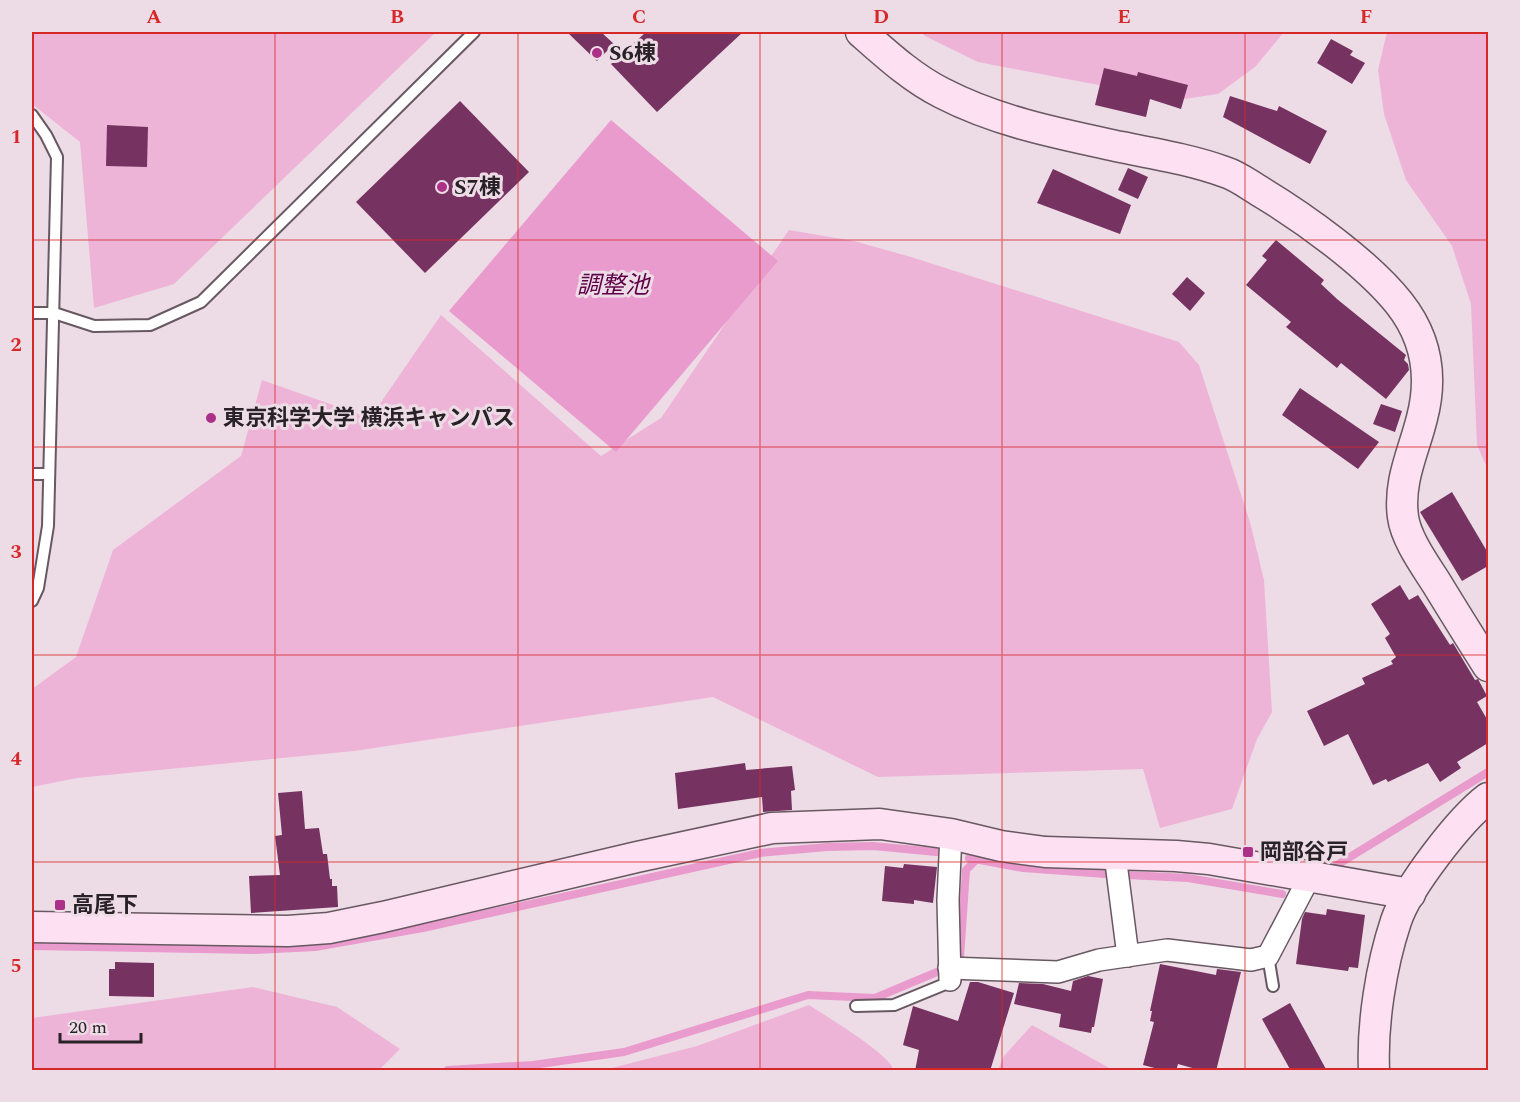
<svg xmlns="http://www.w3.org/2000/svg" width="1520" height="1102" font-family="Spectral,'Noto Sans JP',serif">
  <rect width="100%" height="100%" fill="#eddce6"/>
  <g fill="#eeb4d8">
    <polygon points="32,32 436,32 174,284 94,308 80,142 32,104"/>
    <polygon points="921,32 1284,32 1255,67 1218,94 1177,100 978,62 925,36"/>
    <polygon points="1387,32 1488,32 1488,470 1477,445 1471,304 1452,246 1406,180 1384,114 1378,70"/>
    <polygon points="789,230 854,241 911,257 1179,342 1199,365 1250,522 1264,580 1272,712 1257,739 1232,809 1160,828 1143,769 878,777 713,697 354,751 77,778 32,787 32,689 76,657 113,550 241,456 262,380 370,418 441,315 601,456 661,418"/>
    <polygon points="253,987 337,1007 400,1049 379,1070 32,1070 32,1018"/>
    <path d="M809,1005C827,1017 888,1053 894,1070H604L697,1046Z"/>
    <polygon points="1032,1025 1113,1070 998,1070 1004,1056"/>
  </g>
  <polygon fill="#e99bcd" points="611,120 778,261 616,452 449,311"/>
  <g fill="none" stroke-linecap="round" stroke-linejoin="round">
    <g stroke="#e99bcd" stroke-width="8">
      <polyline points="969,858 1023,868 1105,874"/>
      <polyline points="1337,865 1488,772"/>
      <polyline points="1127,875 1188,878 1282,894"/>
      <polyline points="32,946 255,950 315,947 423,928 760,853 827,847 873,846 936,852"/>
      <polyline points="960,958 966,870 976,860"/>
      <polyline points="448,1070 533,1065 624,1052 808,995 875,998 937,972"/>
    </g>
  </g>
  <g fill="#763260">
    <polygon points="567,32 601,32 614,44 597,61"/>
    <polygon points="646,32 743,32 657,112 611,64"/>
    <polygon points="1331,39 1353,51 1350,55 1365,63 1352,84 1317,63"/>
    <polygon points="1104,68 1137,76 1138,72 1188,85 1181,109 1150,99 1146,117 1095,105"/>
    <polygon points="1230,96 1277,111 1279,106 1327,131 1310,164 1223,117"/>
    <polygon points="460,101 529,172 425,273 356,202"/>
    <polygon points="107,125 148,127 147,167 106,166"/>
    <polygon points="1128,168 1148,177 1138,199 1118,190"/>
    <polygon points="1053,169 1131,205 1120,234 1037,203"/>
    <polygon points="1276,240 1324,280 1321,284 1337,299 1406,355 1404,360 1408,364 1409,370 1386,399 1341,363 1337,368 1286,327 1291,322 1246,285 1267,260 1262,256"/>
    <polygon points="1187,277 1205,293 1190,311 1172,294"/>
    <polygon points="1300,388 1379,442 1358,469 1282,415"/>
    <polygon points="1381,404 1402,411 1395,432 1373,424"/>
    <polygon points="1452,492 1488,553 1488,566 1462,581 1420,512"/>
    <polygon points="1400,585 1409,600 1418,595 1450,645 1453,643 1475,680 1478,679 1487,696 1477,702 1488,721 1488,743 1457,762 1461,768 1440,782 1428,763 1388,782 1386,779 1373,785 1348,734 1324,746 1307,711 1365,684 1362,678 1393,664 1391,661 1396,657 1385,638 1390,634 1371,604"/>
    <polygon points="745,763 746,770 792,766 795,790 791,791 792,810 763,812 762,797 678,809 675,773"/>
    <polygon points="302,791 305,829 319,828 323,854 327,854 330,879 332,879 332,886 337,886 338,907 251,913 249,876 280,875 275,836 282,835 278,793"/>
    <polygon points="904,864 937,867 933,903 914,900 914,904 882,901 885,866 903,868"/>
    <polygon points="1327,909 1365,915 1358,968 1349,967 1348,971 1296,964 1302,919 1305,912 1326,915"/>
    <polygon points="115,962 154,963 154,997 109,996 109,969 115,969"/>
    <polygon points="1160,964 1216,975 1217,969 1241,972 1216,1071 1203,1071 1178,1064 1176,1071 1166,1071 1143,1065 1154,1022 1150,1021 1152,1011 1150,1011"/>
    <polygon points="1088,976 1103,979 1094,1027 1092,1027 1091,1033 1059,1027 1061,1014 1014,1004 1019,983 1043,984 1071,991 1073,981"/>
    <polygon points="970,982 978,982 1014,993 990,1071 915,1071 919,1050 903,1045 913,1006 958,1021"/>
    <polygon points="1290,1003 1327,1071 1291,1071 1262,1019"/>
  </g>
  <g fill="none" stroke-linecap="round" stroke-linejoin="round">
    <g stroke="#675861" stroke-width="14">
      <g id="lane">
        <polyline points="32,115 46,135 57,157 48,526 38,588 32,601"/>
        <polyline points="32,313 54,313 94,326 150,325 201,302 474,32"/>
        <polyline points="32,474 48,474"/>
        <polyline points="1268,956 1273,986"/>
        <polyline points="856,1006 894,1005 950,982"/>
      </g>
    </g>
    <g stroke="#675861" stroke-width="24">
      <g id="street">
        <polyline points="1115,855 1128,956"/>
        <polyline points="949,968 1058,972 1099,960 1167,950 1251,960 1268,956 1309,878"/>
        <polyline points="950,980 948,900 951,834"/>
      </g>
    </g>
    <g stroke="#675861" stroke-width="33">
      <g id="secondary">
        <path d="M861,32C886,54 912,78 942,93C998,122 1060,134 1121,147C1156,154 1192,160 1225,172C1238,176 1249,185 1261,192C1304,218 1367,263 1399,303C1426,337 1433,376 1422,418C1414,451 1398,481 1403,517C1406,539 1425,565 1437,584C1454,612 1471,639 1488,666"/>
        <polyline points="32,927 288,931 329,928 383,917 637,857 772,828 880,824 951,834 1001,846 1045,852 1176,856 1209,859 1410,894"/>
        <path d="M1374,1070C1372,1024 1381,966 1396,921C1407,888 1460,819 1488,798"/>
      </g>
    </g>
    <use href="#lane" stroke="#fff" stroke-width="10"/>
    <use href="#street" stroke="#fff" stroke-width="21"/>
    <use href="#secondary" stroke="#fee0f3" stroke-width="30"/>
  </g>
  <path fill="none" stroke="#d62828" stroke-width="1.5" stroke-opacity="0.55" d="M275,32V1070M518,32V1070M760,32V1070M1002,32V1070M1245,32V1070M32,240H1488M32,447H1488M32,655H1488M32,862H1488"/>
  <g fill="#aa3187" stroke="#eddce6" stroke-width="2">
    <circle cx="597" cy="53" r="6"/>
    <circle cx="442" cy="187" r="6"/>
    <circle cx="211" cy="418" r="6"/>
    <rect x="1242" y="846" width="12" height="12" rx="3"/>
    <rect x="54" y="899" width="12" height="12" rx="3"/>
  </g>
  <g text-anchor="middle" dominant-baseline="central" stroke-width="6" stroke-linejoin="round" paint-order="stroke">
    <g font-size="22" font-weight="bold" fill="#282125" stroke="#eddce6" text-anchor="start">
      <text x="609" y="53">S6棟</text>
      <text x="454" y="187">S7棟</text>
      <text x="223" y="418">東京科学大学 横浜キャンパス</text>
      <text x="1260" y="852">岡部谷戸</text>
      <text x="72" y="905">高尾下</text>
    </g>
    <g font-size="24" font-style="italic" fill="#5e0047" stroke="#eddce6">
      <text x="613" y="286">調整池</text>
    </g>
  </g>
  <rect width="1520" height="1102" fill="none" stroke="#eddce6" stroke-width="66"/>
  <path d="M60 1033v9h81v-9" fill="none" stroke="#282125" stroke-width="3"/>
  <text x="69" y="1033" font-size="18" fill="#282125" stroke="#eddce6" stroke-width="4.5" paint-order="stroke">20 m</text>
  <rect x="33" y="33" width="1454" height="1036" fill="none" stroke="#d62828" stroke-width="2"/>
  <g font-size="20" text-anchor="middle" font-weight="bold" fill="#d62828">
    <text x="154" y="23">A</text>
    <text x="397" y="23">B</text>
    <text x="639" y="23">C</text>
    <text x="881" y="23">D</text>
    <text x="1124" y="23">E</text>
    <text x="1366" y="23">F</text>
    <text x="16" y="143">1</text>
    <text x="16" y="351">2</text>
    <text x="16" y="558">3</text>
    <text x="16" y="765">4</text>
    <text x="16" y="972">5</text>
  </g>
</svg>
